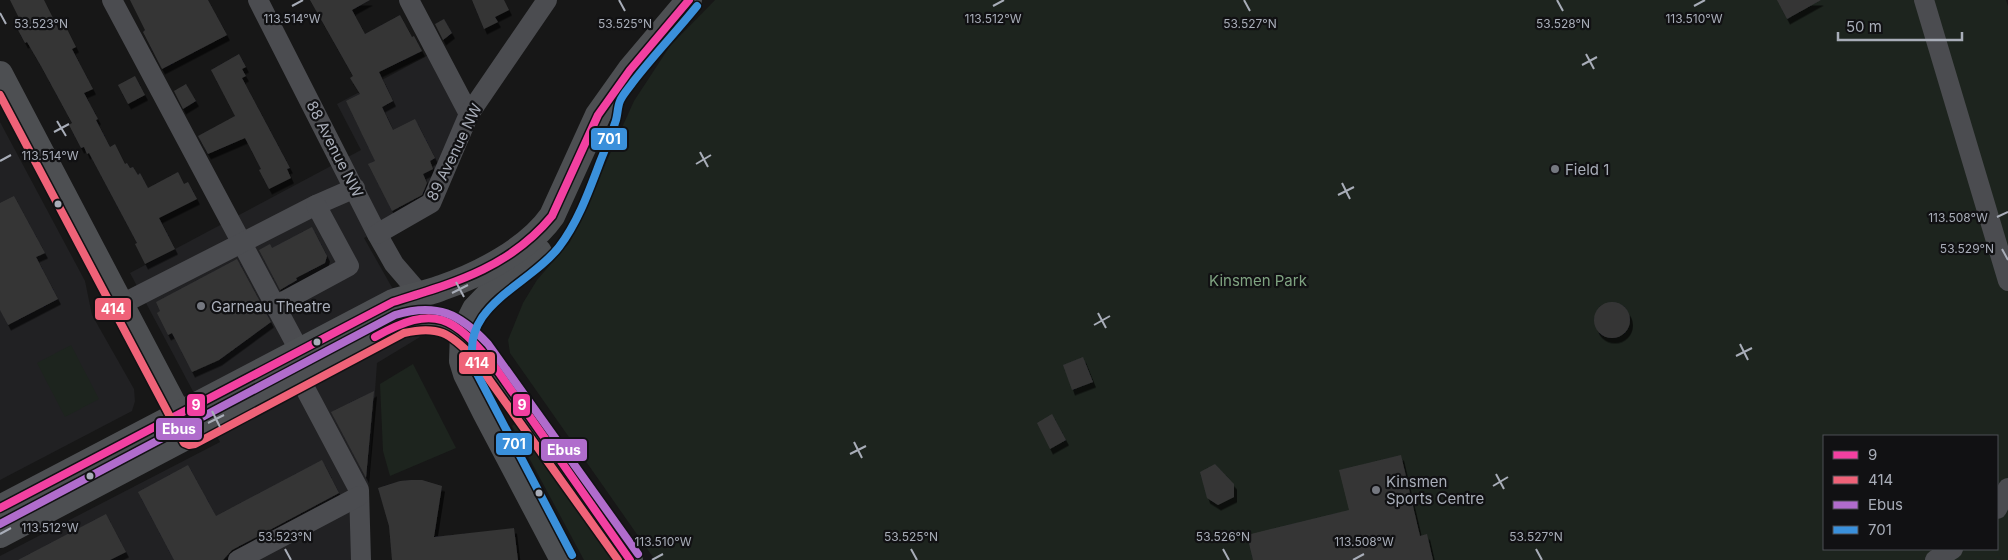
<svg xmlns="http://www.w3.org/2000/svg" width="2008" height="560" font-family="Inter,sans-serif">
  <defs>
    <filter id="shadow"><feDropShadow dx="3" dy="5.5" stdDeviation="0" flood-color="#0009"/></filter>
  </defs>
  <rect width="100%" height="100%" fill="#171717"/>
  <g fill="#212123">
    <polygon points="436,51 469,114 431,203 364,238 420,337 377,363 368,492 369,560 0,560 0,556 220,442 130,273 361,150 337,104"/>
    <polygon points="0,122 85,281 92,315 134,389 135,401 132,411 0,480"/>
  </g>
  <g fill="#1d241e" fill-rule="evenodd">
    <path d="M715,0H2006L2008,6V560H655L510,353L508,340L523,303L537,280L570,242L634,101L670,46ZM1824,436H1997V549H1824Z"/>
    <polygon points="71,345 99,399 65,417 37,363"/>
    <polygon points="413,364 456,448 390,476 383,451 380,384"/>
    <polygon points="518,421 619,560 584,560 512,426"/>
  </g>
  <g fill="#353536" filter="url(#shadow)">
    <polygon points="10,0 44,0 59,30 66,27 76,47 72,49 93,89 84,93 98,119 96,120 110,147 115,144 125,164 127,163 130,168 133,167 138,175 140,173 148,188 178,172 184,184 188,182 197,199 159,218 175,249 145,264 135,244 137,243 89,153 87,154 84,147 81,148 69,125 72,123 41,66 27,42 25,43 18,30 20,20"/>
    <polygon points="130,0 208,0 227,35 162,69 143,32 145,30"/>
    <polygon points="310,0 370,0 352,10 365,34 400,15 412,37 414,36 422,51 379,72 393,101 382,107 393,130 415,119 435,158 430,161 433,169 423,174 427,183 422,195 392,211 368,164 375,161 346,101 360,94 350,78 353,76"/>
    <polygon points="472,0 504,0 509,10 495,17 498,22 484,29"/>
    <polygon points="1777,0 1821,0 1787,19"/>
    <polygon points="444,19 452,33 443,40 435,24"/>
    <polygon points="239,54 246,67 242,69 246,76 242,78 290,168 287,169 291,178 269,189 259,170 261,169 245,138 208,154 198,136 235,116 211,70"/>
    <polygon points="135,76 145,95 128,104 118,85"/>
    <polygon points="186,84 196,101 183,109 174,91"/>
    <polygon points="14,196 45,253 36,257 58,299 8,325 0,310 0,203"/>
    <polygon points="312,227 327,256 325,263 296,278 297,280 280,290 259,250 270,244 272,248"/>
    <polygon points="237,259 271,322 219,360 192,372 172,333 168,335 157,313 160,311 156,302"/>
    <circle cx="1612" cy="320" r="18"/>
    <polygon points="1083,357 1093,382 1072,390 1063,365"/>
    <polygon points="374,391 366,478 331,412"/>
    <polygon points="1052,414 1066,440 1050,449 1037,423"/>
    <polygon points="1401,455 1420,536 1427,534 1433,560 1253,560 1247,535 1349,510 1339,470"/>
    <polygon points="322,460 339,493 232,550 223,560 174,560 138,492 188,465 216,516"/>
    <polygon points="1215,464 1234,484 1234,497 1218,505 1207,498 1200,472"/>
    <polygon points="411,480 422,480 442,486 434,537 514,528 518,560 392,560 389,526 378,488 400,481"/>
    <polygon points="106,514 126,552 110,560 18,560"/>
  </g>
  <g fill="none" stroke-linecap="round" stroke-linejoin="round">
    <g stroke="#4b4c50" stroke-width="20">
      <polyline points="112,0 299,350"/>
      <polyline points="258,0 377,234 394,264 419,293"/>
      <polyline points="409,0 469,114"/>
      <polyline points="1924,0 2008,281"/>
      <polyline points="377,234 431,203 469,114 547,0"/>
      <polyline points="120,305 316,205 355,188"/>
      <polyline points="275,306 349,266 316,205"/>
      <polyline points="299,377 359,490 361,560"/>
      <polyline points="1997,509 2008,488"/>
      <polyline points="238,560 359,496"/>
      <polyline points="1935,560 1953,549"/>
    </g>
    <g stroke="#4d4f52" stroke-width="26">
      <polyline points="0,74 187,430"/>
      <polyline points="539,252 501,282 475,309 463,333 462,361 466,374 486,414 563,560"/>
      <path d="M0,508L393,302C408,297 425,294 441,288C479,275 528,250 552,216L598,115L630,70L689,0"/>
      <path d="M0,535L400,324C439,313 454,321 481,351L630,560"/>
    </g>
    <g stroke="#111113" stroke-width="11">
      <g id="bus-1">
        <path d="M375,337C436,303 453,316 495,367L630,560"/>
        <path d="M0,508L393,302C454,283 509,268 552,216L598,115L630,70L689,0"/>
      </g>
    </g>
    <g stroke="#111113" stroke-width="11">
      <path id="bus-2" d="M0,95L184,443L189,445L195,444L404,333C438,325 450,333 473,357L618,560"/>
    </g>
    <g stroke="#111113" stroke-width="11">
      <path id="bus-3" d="M0,524L395,315C437,302 460,314 488,344L638,554"/>
    </g>
    <g stroke="#111113" stroke-width="11">
      <path id="bus-4" d="M572,555L475,370C456,306 528,287 559,247C578,222 589,191 600,162C605,149 611,136 615,123C618,116 617,108 620,101C623,94 629,88 633,82C653,56 676,32 697,6"/>
    </g>
    <use href="#bus-1" stroke="#f240a1" stroke-width="8"/>
    <use href="#bus-2" stroke="#ef6278" stroke-width="8"/>
    <use href="#bus-3" stroke="#b06ccc" stroke-width="8"/>
    <use href="#bus-4" stroke="#3a90db" stroke-width="8"/>
  </g>
  <path fill="none" stroke="#a8adb8" stroke-width="2" d="M619,0L625,11M1244,0L1250,11M1557,0L1563,11M292,6L303,0M993,6L1004,0M1694,6L1705,0M0,13L6,24M1586,54L1594,69M1582,65L1597,57M57,121L66,136M54,132L69,124M700,152L708,167M0,161L11,155M696,164L711,155M1342,183L1350,199M1338,195L1354,187M1997,217L2008,212M2002,249L2008,260M456,282L464,297M452,293L468,285M1098,313L1106,328M1094,325L1110,316M1740,344L1748,360M1736,356L1752,348M212,411L220,427M208,423L224,415M854,442L862,458M850,454L866,446M1496,474L1504,489M1493,486L1508,477M0,534L11,528M285,549L291,560M911,549L917,560M1223,549L1229,560M1536,549L1542,560M652,560L663,554M1353,560L1364,554"/>
  <g fill="#757880" stroke="#111113" stroke-width="2">
    <circle cx="1555" cy="169" r="5"/>
    <circle cx="201" cy="306" r="5"/>
    <circle cx="1376" cy="490" r="5"/>
  </g>
  <g fill="#a8adb8" stroke="#111113" stroke-width="2">
    <circle cx="58" cy="204" r="4.5"/>
    <circle cx="317" cy="342" r="4.5"/>
    <circle cx="90" cy="476" r="4.5"/>
    <circle cx="539" cy="493" r="4.5"/>
  </g>
  <g text-anchor="middle" dominant-baseline="central" stroke-width="4.5" stroke-linejoin="round" paint-order="stroke">
    <g font-size="15" fill="#a8adb8" stroke="#111113">
      <text transform="translate(335 149) rotate(63)">88 Avenue NW</text>
      <text transform="translate(454 152) rotate(-64)">89 Avenue NW</text>
    </g>
    <g font-size="15" fill="#a8adb8" stroke="#111113" text-anchor="start">
      <text x="1565" y="169">Field 1</text>
      <text x="211" y="306">Garneau Theatre</text>
      <text x="1386" y="481">Kinsmen<tspan x="1386" dy="17">Sports Centre</tspan></text>
    </g>
    <g font-size="15" fill="#7fa381" stroke="#111113">
      <text x="1258" y="280">Kinsmen Park</text>
    </g>
  </g>
  <g font-size="12" text-anchor="middle" fill="#a8adb8" stroke="#111113" stroke-width="4.5" stroke-linejoin="round" paint-order="stroke">
    <text x="292" y="23">113.514°W</text>
    <text x="993" y="23">113.512°W</text>
    <text x="1694" y="23">113.510°W</text>
    <text x="625" y="28">53.525°N</text>
    <text x="1250" y="28">53.527°N</text>
    <text x="1563" y="28">53.528°N</text>
    <text x="41" y="28">53.523°N</text>
    <text x="50" y="160">113.514°W</text>
    <text x="1958" y="222">113.508°W</text>
    <text x="1967" y="253">53.529°N</text>
    <text x="50" y="532">113.512°W</text>
    <text x="285" y="541">53.523°N</text>
    <text x="911" y="541">53.525°N</text>
    <text x="1223" y="541">53.526°N</text>
    <text x="1536" y="541">53.527°N</text>
    <text x="663" y="546">113.510°W</text>
    <text x="1364" y="546">113.508°W</text>
  </g>
  <g stroke="#111113" stroke-width="2">
    <rect x="590" y="127" width="38" height="24" rx="5" fill="#3a90db"/>
    <rect x="94" y="297" width="38" height="24" rx="5" fill="#ef6278"/>
    <rect x="458" y="351" width="38" height="24" rx="5" fill="#ef6278"/>
    <rect x="512" y="393" width="19" height="24" rx="5" fill="#f240a1"/>
    <rect x="186" y="393" width="20" height="24" rx="5" fill="#f240a1"/>
    <rect x="155" y="417" width="48" height="24" rx="5" fill="#b06ccc"/>
    <rect x="495" y="432" width="38" height="24" rx="5" fill="#3a90db"/>
    <rect x="540" y="438" width="48" height="24" rx="5" fill="#b06ccc"/>
  </g>
  <g font-size="14" text-anchor="middle" font-weight="bold" fill="#fff">
    <text x="609" y="144">701</text>
    <text x="113" y="314">414</text>
    <text x="477" y="368">414</text>
    <text x="522" y="410">9</text>
    <text x="196" y="410">9</text>
    <text x="179" y="434">Ebus</text>
    <text x="514" y="449">701</text>
    <text x="564" y="455">Ebus</text>
  </g>
  <rect x="1823" y="435" width="175" height="115" fill="#111113" stroke="#4d4f55"/>
  <rect x="1833" y="451" width="25" height="8" fill="#f240a1" stroke="#4d4f55"/>
  <text x="1868" y="460" font-size="15" fill="#a8adb8">9</text>
  <rect x="1833" y="476" width="25" height="8" fill="#ef6278" stroke="#4d4f55"/>
  <text x="1868" y="485" font-size="15" fill="#a8adb8">414</text>
  <rect x="1833" y="501" width="25" height="8" fill="#b06ccc" stroke="#4d4f55"/>
  <text x="1868" y="510" font-size="15" fill="#a8adb8">Ebus</text>
  <rect x="1833" y="526" width="25" height="8" fill="#3a90db" stroke="#4d4f55"/>
  <text x="1868" y="535" font-size="15" fill="#a8adb8">701</text>
  <path d="M1838 32v8h124v-8" fill="none" stroke="#a8adb8" stroke-width="2.5"/>
  <text x="1846" y="32" font-size="15" fill="#a8adb8" stroke="#111113" stroke-width="4" paint-order="stroke">50 m</text>
</svg>
